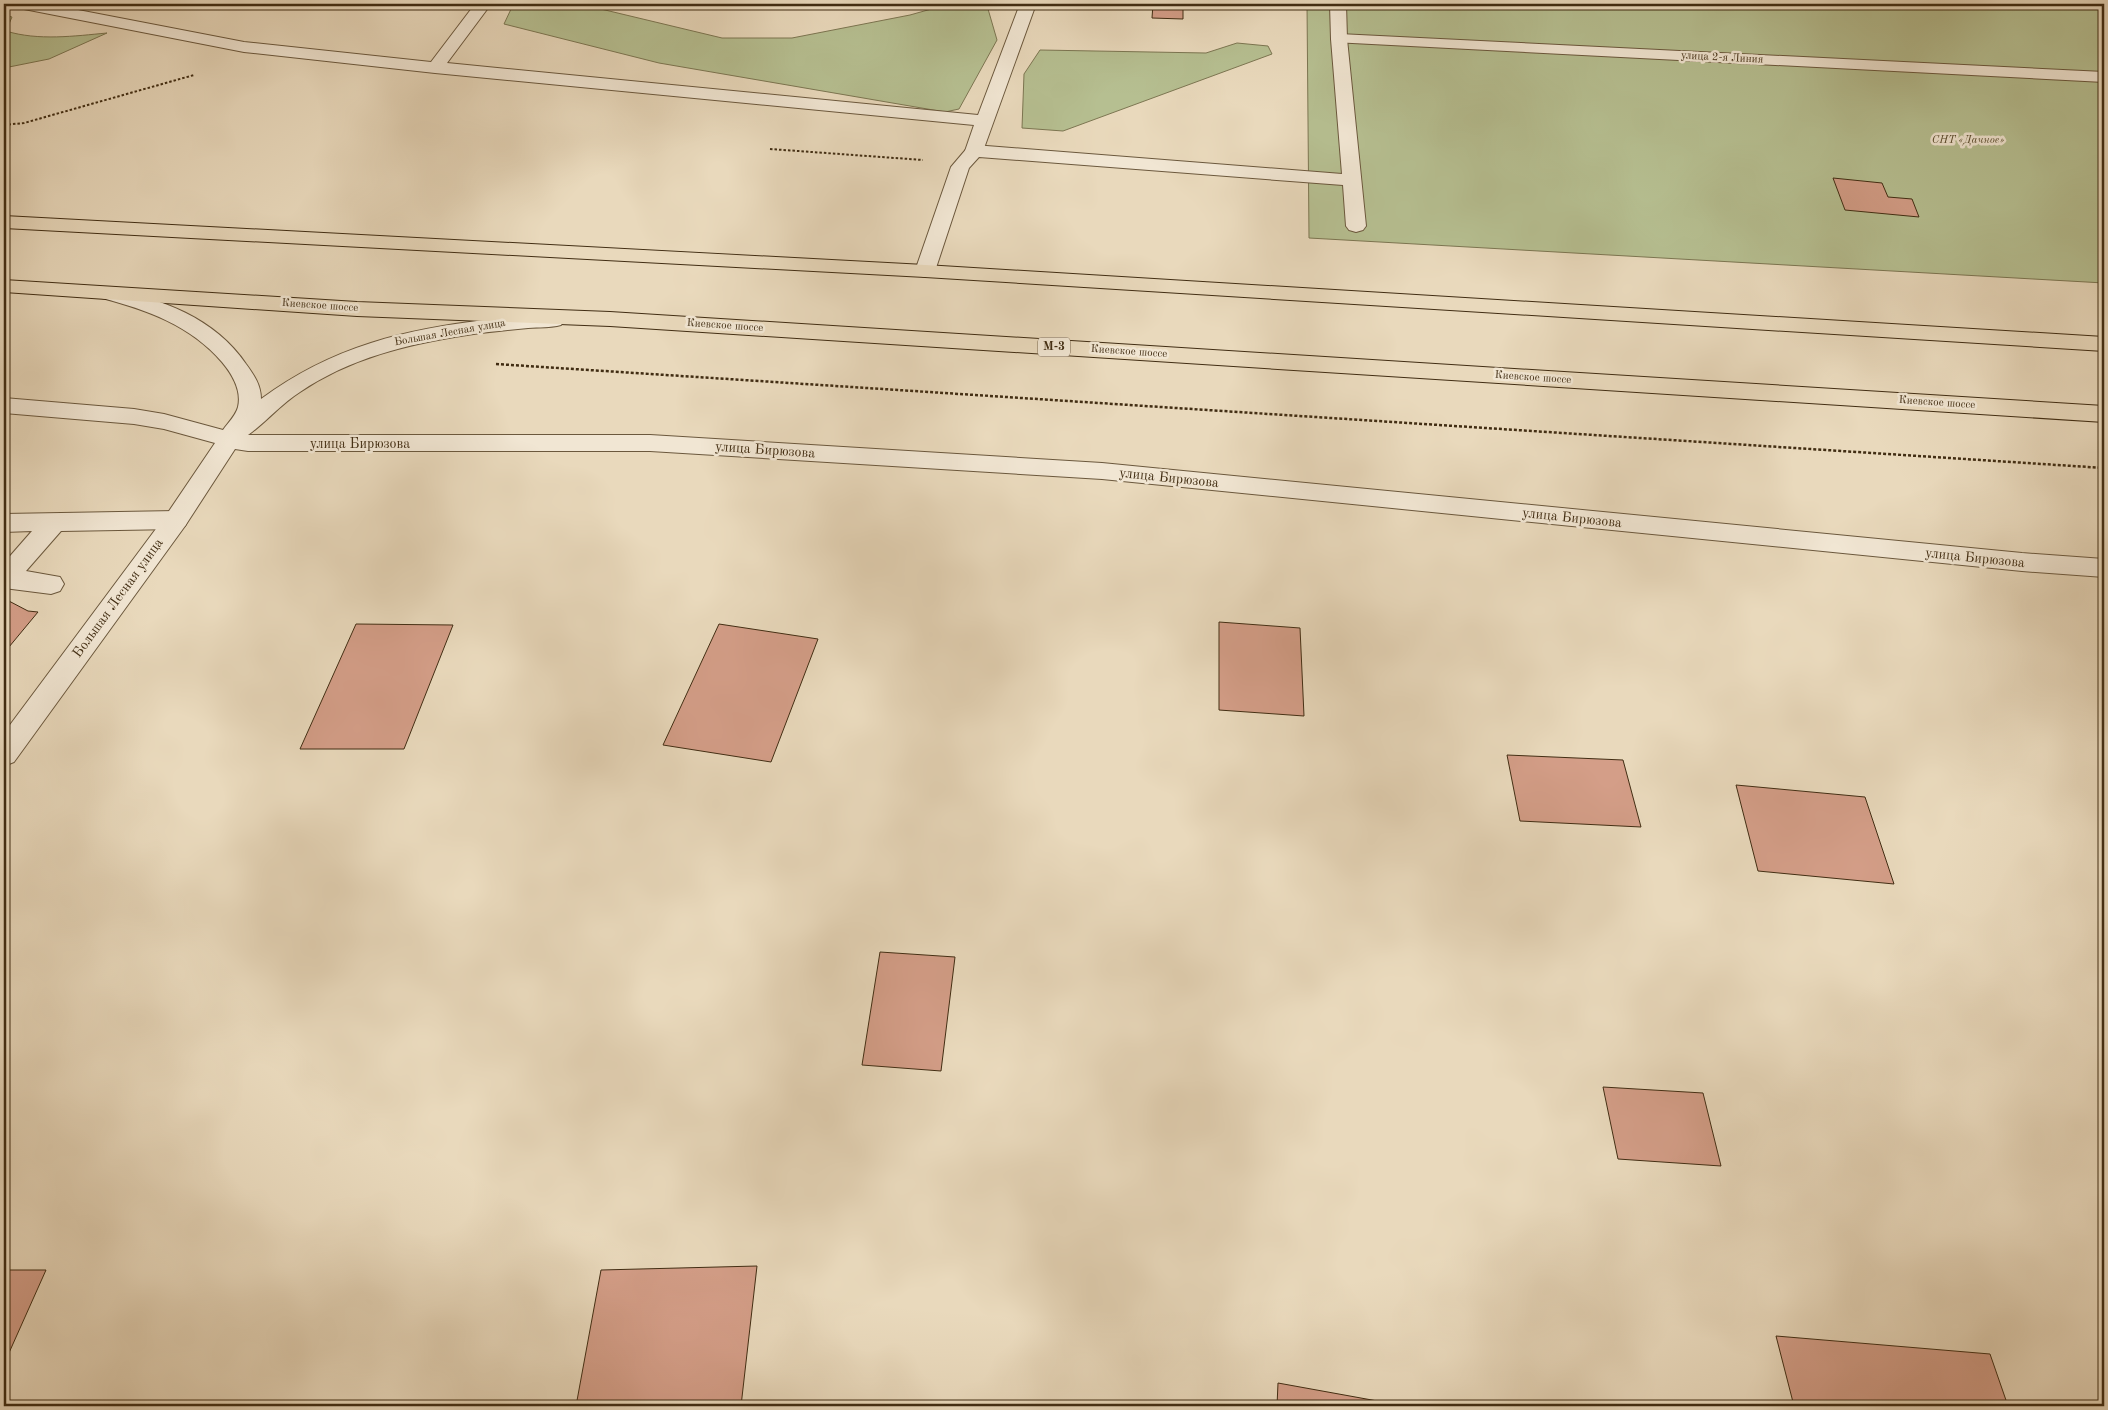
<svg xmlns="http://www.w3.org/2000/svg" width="2108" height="1410" font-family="'Old Standard TT',serif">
  <rect width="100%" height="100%" fill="#e9d9bc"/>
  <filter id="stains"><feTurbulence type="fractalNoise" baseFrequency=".004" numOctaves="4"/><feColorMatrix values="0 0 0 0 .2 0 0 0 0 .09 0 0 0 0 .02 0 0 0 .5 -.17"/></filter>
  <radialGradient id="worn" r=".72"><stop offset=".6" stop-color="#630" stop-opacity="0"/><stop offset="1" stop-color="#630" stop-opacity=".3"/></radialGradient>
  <g fill="#b6bf91" stroke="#7c7652">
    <polygon points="521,4 580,4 722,38 792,38 910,15 942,6 988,9 997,40 959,109 945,112 659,63 504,24 512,7"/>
    <polygon points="1307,4 2104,4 2104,283 1309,238"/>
    <path d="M4,15L12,17L6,31C38,41 75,36 107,33L49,59L4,68Z"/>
    <polygon points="1237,43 1268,46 1272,54 1063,131 1022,128 1024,74 1040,50 1206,53"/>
  </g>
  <g fill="#d49e88" stroke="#412d13">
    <polygon points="1153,4 1183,4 1183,19 1152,18"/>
    <polygon points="1833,178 1882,183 1888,197 1912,199 1919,217 1845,210"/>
    <polygon points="7,600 28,611 38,612 4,653 4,601"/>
    <polygon points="1219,622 1300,628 1304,716 1219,710"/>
    <polygon points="356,624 453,625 404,749 300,749"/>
    <polygon points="719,624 818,639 771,762 663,745"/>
    <polygon points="1507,755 1623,760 1641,827 1520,821"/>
    <polygon points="1736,785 1865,797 1894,884 1758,871"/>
    <polygon points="880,952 955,957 941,1071 862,1065"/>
    <polygon points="1603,1087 1703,1093 1721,1166 1618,1159"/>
    <polygon points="757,1266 741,1406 576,1406 601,1270"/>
    <polygon points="4,1270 46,1270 4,1364"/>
    <polygon points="1776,1336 1990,1354 2008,1406 1794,1406"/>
    <polygon points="1278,1383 1405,1406 1277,1406"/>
  </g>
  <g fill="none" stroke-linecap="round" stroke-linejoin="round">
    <g stroke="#6b583d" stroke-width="2">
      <g id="lane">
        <polygon points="16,4 47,4 244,42 431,62 475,4 491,4 447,63 978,115 1020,4 1036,4 983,151 980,155 974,157 968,155 965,151 974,125 435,73 244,52 24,9 18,7"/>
        <polygon points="1339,34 2104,72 2104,82 1333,42 1331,39 1333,36"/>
        <polygon points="176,511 185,514 188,520 185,526 176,529 61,531 26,571 60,577 64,584 60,591 51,594 4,588 4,563 32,531 4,532 4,514"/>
      </g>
    </g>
    <g stroke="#6b583d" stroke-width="2">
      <g id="street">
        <polygon points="1330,4 1346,4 1347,39 1366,226 1363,230 1356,232 1349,230 1346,226 1343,185 979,157 969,168 935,271 932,275 925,277 918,275 915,271 951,167 968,147 974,145 1342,174 1331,39"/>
        <path d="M109,287C162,300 214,317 246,364C254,375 261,385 261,399C333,346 405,329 493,319C515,316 540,310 561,315L565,320L561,325C550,328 539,327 528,328C508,330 487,332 467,335C408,344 350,358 300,392C281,404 265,423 248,435H650L1102,463L2022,553L2104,559V577L2022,571L1102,479L650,451H248L235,449L185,526L14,762L4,766V733L167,514L215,443L164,429L134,424L4,413V398L134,409L164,414L223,430C228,423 236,415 238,407C242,390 232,374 222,362C190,325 147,310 102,298L99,293L102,288Z"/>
      </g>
    </g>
    <g stroke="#412d13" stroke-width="2">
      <g id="highway">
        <polygon points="4,216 925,265 2104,337 2104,351 925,277 4,228"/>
        <polygon points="4,280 357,302 610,312 2104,406 2104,422 610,326 357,316 4,292"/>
      </g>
    </g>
    <g stroke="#412d13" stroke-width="2" stroke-dasharray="2.5 2" stroke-linecap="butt">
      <polyline points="4,125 24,123 194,75"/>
      <polyline points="770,149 923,160"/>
    </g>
    <polyline stroke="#412d13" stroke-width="2.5" stroke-dasharray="3 2" stroke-linecap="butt" points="496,364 2104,468"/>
    <use href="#lane" fill="#f1e6d3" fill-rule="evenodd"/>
    <use href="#street" fill="#f1e6d3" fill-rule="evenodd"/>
    <use href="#highway" fill="#e9d9bc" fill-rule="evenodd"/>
  </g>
  <g text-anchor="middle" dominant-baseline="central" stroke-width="5" stroke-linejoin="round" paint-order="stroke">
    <g font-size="11" fill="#412d13" stroke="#f1e6d3">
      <text transform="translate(1722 58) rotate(3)">улица 2-я Линия</text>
      <text transform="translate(320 306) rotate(4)">Киевское шоссе</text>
      <text transform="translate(725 326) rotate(4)">Киевское шоссе</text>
      <text transform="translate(450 333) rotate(-10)">Большая Лесная улица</text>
      <text transform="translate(1129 352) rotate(4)">Киевское шоссе</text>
      <text transform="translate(1533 378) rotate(4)">Киевское шоссе</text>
      <text transform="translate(1937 403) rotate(4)">Киевское шоссе</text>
    </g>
    <g font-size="11" font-style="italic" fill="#584a2c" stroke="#f1e6d3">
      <text x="1968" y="140">СНТ «Дачное»</text>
    </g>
    <rect fill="#f1e6d3" stroke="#76644d" stroke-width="1" x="1038" y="337.5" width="32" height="19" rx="4"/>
    <g font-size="12" font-weight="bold" fill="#412d13">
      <text x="1054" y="347">М-3</text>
    </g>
    <g font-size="14" fill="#412d13" stroke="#f1e6d3">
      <text x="360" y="444">улица Бирюзова</text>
      <text transform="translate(765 450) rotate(4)">улица Бирюзова</text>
      <text transform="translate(1169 478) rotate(6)">улица Бирюзова</text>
      <text transform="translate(1572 518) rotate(6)">улица Бирюзова</text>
      <text transform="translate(1975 558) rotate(6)">улица Бирюзова</text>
      <text transform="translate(118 598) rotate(-54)">Большая Лесная улица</text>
    </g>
  </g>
  <rect width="2108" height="1410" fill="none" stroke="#e9d9bc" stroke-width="20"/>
  <rect x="5" y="5" width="2098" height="1400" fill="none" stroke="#412d13" stroke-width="2.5"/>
  <rect x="10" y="10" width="2088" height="1390" fill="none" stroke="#412d13"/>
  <rect width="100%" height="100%" filter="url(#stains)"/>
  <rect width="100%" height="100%" fill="url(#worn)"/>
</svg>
